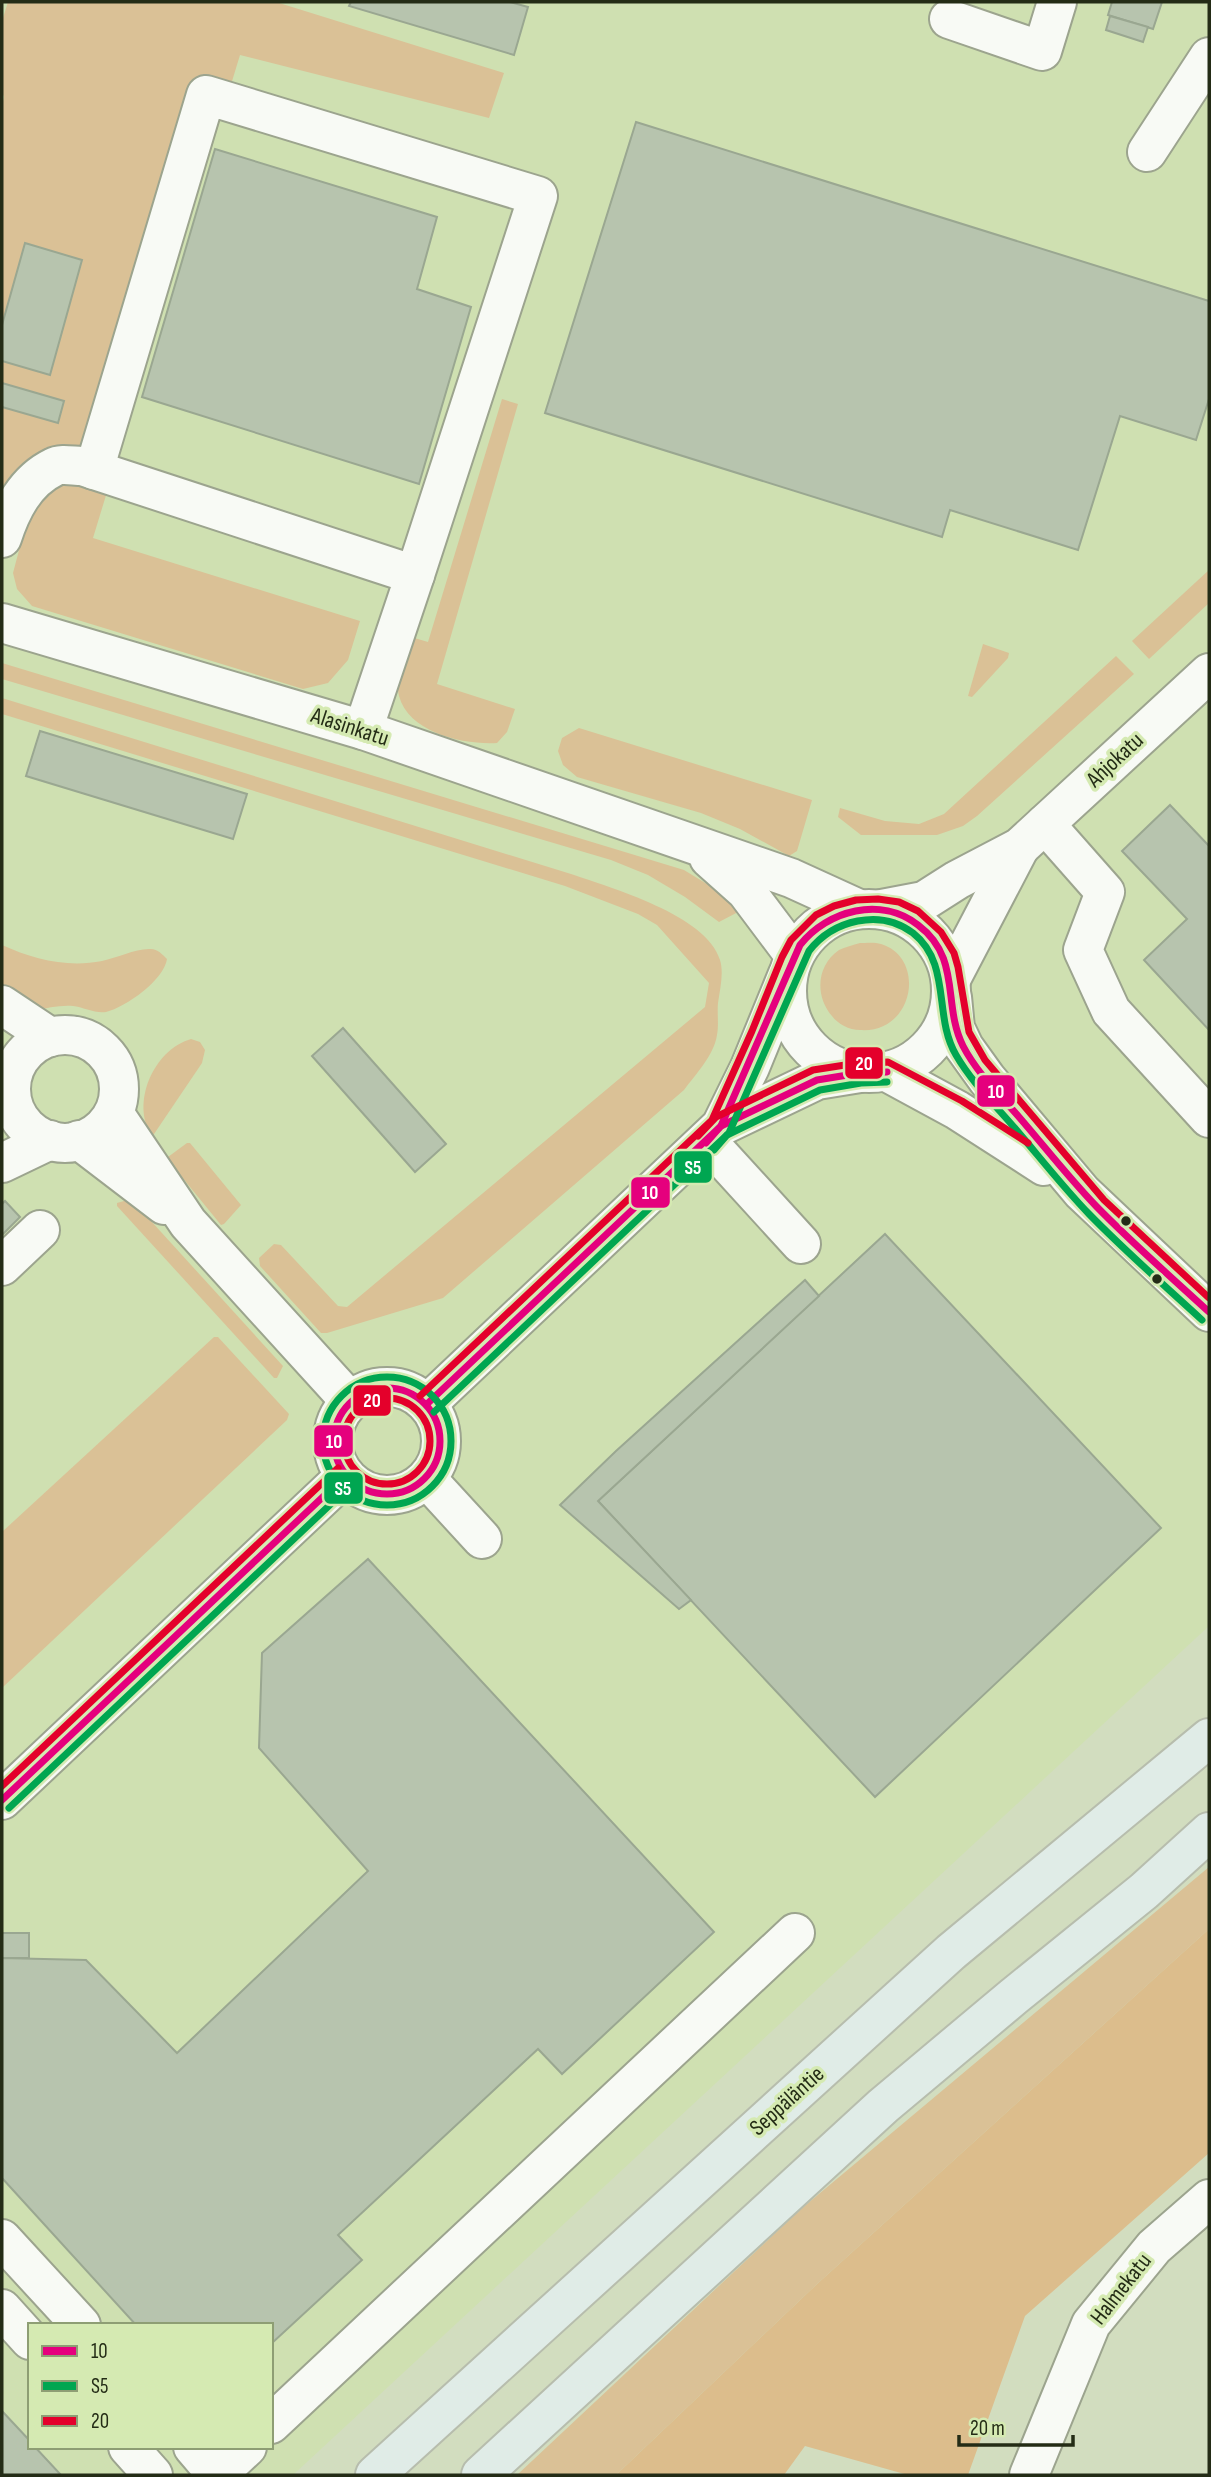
<svg xmlns="http://www.w3.org/2000/svg" width="1211" height="2477" font-family="'Sofia Sans Condensed',sans-serif">
  <rect width="100%" height="100%" fill="#d2ddbf"/>
  <path fill="#cfe0b1" fill-rule="evenodd" d="M2,2H1209V1626L293,2475H2ZM30,2325H271V2447H30Z"/>
  <g fill="#dac196">
    <polygon points="8,2 276,2 504,73 489,118 240,55 93,538 360,621 348,660 328,683 303,689 32,606 17,589 13,573 27,520 2,512 2,106 4,97 2,92 2,21"/>
    <path d="M502,399L518,404L437,684L515,709L507,732L497,743C464,745 409,733 399,696C394,677 405,654 411,637L428,642Z"/>
    <polygon points="1209,570 1209,603 1149,659 1132,641"/>
    <polygon points="983,644 1009,653 1008,658 972,697 968,696"/>
    <polygon points="1116,656 1134,674 977,816 963,826 937,835 861,835 838,817 840,808 885,821 919,824 944,814"/>
    <polygon points="2,663 684,870 720,892 740,911 719,922 685,897 648,875 611,860 2,679"/>
    <path d="M2,698L571,874C611,888 707,915 720,960C724,973 720,989 718,1003C717,1013 719,1025 717,1035C714,1055 696,1074 684,1090L443,1298L327,1333H321L260,1266L259,1258L274,1244L281,1245L338,1306L347,1307L705,1007L709,983L657,925L638,914L565,886L2,714Z"/>
    <polygon points="579,728 812,800 797,851 789,856 740,829 701,813 577,777 563,765 558,751 562,738"/>
    <path d="M860,943C866,943 875,942 881,944C927,958 914,1034 860,1030C849,1030 838,1024 832,1016C815,996 816,966 839,950C845,947 853,945 860,943Z"/>
    <path d="M2,945C33,959 67,968 102,961C117,958 134,949 149,949C157,948 162,954 167,959C164,980 126,1007 106,1012C96,1014 83,1007 73,1006C60,1005 47,1008 34,1011L2,993Z"/>
    <path d="M191,1039L200,1042L205,1050L202,1063L152,1137C130,1104 153,1050 191,1039Z"/>
    <polygon points="187,1143 190,1143 241,1205 224,1224 221,1225 168,1160 168,1157"/>
    <polygon points="131,1199 283,1366 277,1378 274,1378 117,1206 117,1203"/>
    <polygon points="214,1337 218,1337 289,1414 287,1420 2,1688 2,1532"/>
    <polygon points="1209,1867 1209,1929 817,2284 616,2475 517,2475 801,2209"/>
  </g>
  <polygon fill="#dcbd8c" points="1209,1929 1209,2153 1025,2316 968,2475 908,2475 805,2446 784,2475 616,2475 817,2284"/>
  <g fill="#b7c4ae" stroke="#9aa791" stroke-width="2">
    <polygon points="351,2 510,2 528,7 514,55 349,6"/>
    <polygon points="1112,2 1162,2 1153,29 1108,15"/>
    <polygon points="1110,16 1148,27 1143,42 1106,30"/>
    <polygon points="636,122 1209,301 1209,399 1196,440 1120,416 1078,550 950,510 942,537 545,413"/>
    <polygon points="215,149 437,217 417,289 471,307 419,484 142,397"/>
    <polygon points="25,243 82,260 50,375 2,361 2,325"/>
    <polygon points="2,383 64,401 58,423 2,407"/>
    <polygon points="40,731 247,794 233,839 26,776"/>
    <polygon points="1170,805 1209,846 1209,1030 1144,960 1187,919 1122,851"/>
    <polygon points="343,1028 446,1144 415,1172 312,1056"/>
    <polygon points="5,1201 20,1217 2,1235 2,1204"/>
    <polygon points="885,1234 1161,1528 875,1797 598,1501"/>
    <polygon points="805,1280 819,1296 598,1501 691,1600 679,1609 560,1505 616,1451"/>
    <polygon points="368,1559 714,1932 562,2074 538,2049 338,2235 362,2260 271,2344 271,2325 136,2325 2,2178 2,1958 86,1960 177,2053 368,1871 259,1748 262,1653"/>
    <rect x="2" y="1933" width="27" height="25"/>
    <polygon points="2,2411 30,2441 30,2447 35,2447 61,2475 2,2475"/>
  </g>
  <g fill="none" stroke-linecap="round" stroke-linejoin="round">
    <g stroke="#9ca48e" stroke-width="42">
      <g id="minor">
        <polyline points="949,19 1042,51 1057,2"/>
        <polyline points="1147,152 1209,57"/>
        <polyline points="94,470 206,95 538,196 415,575"/>
        <path d="M2,538C11,510 25,481 54,467C61,463 73,466 82,466L415,575L363,730"/>
        <polyline points="2,623 363,730 791,878 859,909"/>
        <polyline points="1045,824 1105,892 1083,950 1111,1011 1209,1118"/>
        <polyline points="709,858 746,891 794,955"/>
        <circle cx="869" cy="991" r="82"/>
        <polyline points="882,909 924,901 957,880 1020,847 1209,673"/>
        <polyline points="951,979 1020,847"/>
        <polyline points="952,997 955,1028 964,1047 987,1079 1082,1192 1209,1312"/>
        <polyline points="2,1005 50,1037"/>
        <circle cx="65" cy="1089" r="54"/>
        <polyline points="887,1072 957,1110 1044,1166"/>
        <polyline points="114,1113 188,1223 350,1401"/>
        <polyline points="721,1126 817,1080 860,1073"/>
        <polyline points="79,1140 164,1205"/>
        <polyline points="707,1141 801,1244"/>
        <polyline points="2,1163 50,1140"/>
        <polyline points="2,1266 40,1230"/>
        <circle cx="387" cy="1441" r="54"/>
        <polyline points="427,1404 721,1126 750,1067 788,974"/>
        <polyline points="427,1479 482,1539"/>
        <polyline points="2,1800 345,1476"/>
        <polyline points="2,2239 81,2325"/>
        <polyline points="2,2309 30,2340"/>
        <polyline points="271,2424 795,1933"/>
        <polyline points="128,2447 153,2475"/>
        <polyline points="193,2447 217,2475"/>
        <polyline points="218,2474 247,2447"/>
        <polyline points="1029,2475 1091,2324 1154,2247 1209,2199"/>
      </g>
    </g>
    <g stroke="#b7bdad" stroke-width="42">
      <g id="major">
        <polyline points="375,2475 951,1952 1209,1738"/>
        <polyline points="481,2475 883,2106 1013,1997 1144,1891 1209,1832"/>
      </g>
    </g>
    <use href="#minor" stroke="#f8faf5" stroke-width="38"/>
    <use href="#major" stroke="#e0ece7" stroke-width="38"/>
    <g stroke="#d5eab2" stroke-width="12">
      <g id="bus-1">
        <polyline points="706,1143 721,1126 817,1080 860,1073 887,1072"/>
        <circle cx="387" cy="1441" r="53"/>
        <path d="M427,1404L721,1126L800,945C828,910 881,896 918,925C962,958 942,1004 963,1046C977,1073 1000,1095 1019,1117C1045,1147 1069,1178 1096,1206C1132,1243 1171,1277 1209,1312"/>
        <polyline points="2,1800 345,1476"/>
      </g>
    </g>
    <g stroke="#d5eab2" stroke-width="12">
      <g id="bus-2">
        <polyline points="714,1150 727,1135 820,1090 861,1083 887,1082"/>
        <circle cx="387" cy="1441" r="64"/>
        <path d="M434,1412L729,1133L809,951C833,920 880,908 913,933C952,964 933,1016 956,1055C971,1081 993,1103 1013,1126C1038,1155 1062,1186 1089,1214C1125,1251 1164,1285 1202,1320"/>
        <polyline points="9,1808 352,1484"/>
      </g>
    </g>
    <g stroke="#d5eab2" stroke-width="12">
      <g id="bus-3">
        <polyline points="698,1136 716,1117 813,1070 858,1063 888,1062 962,1101 1028,1143"/>
        <polyline points="420,1396 712,1120 752,1031 782,957 791,940 816,915 834,906 856,900 878,899 899,902 918,911 941,932 954,953 958,967 969,1032 985,1060 1104,1200 1209,1298"/>
        <circle cx="387" cy="1441" r="43"/>
        <polyline points="2,1786 338,1468"/>
      </g>
    </g>
    <use href="#bus-1" stroke="#e5007d" stroke-width="7"/>
    <use href="#bus-2" stroke="#00a651" stroke-width="7"/>
    <use href="#bus-3" stroke="#e4002b" stroke-width="7"/>
  </g>
  <g fill="#242c16" stroke="#d5eab2" stroke-width="2.5">
    <circle cx="1126" cy="1221" r="6"/>
    <circle cx="1157" cy="1279" r="6"/>
  </g>
  <g text-anchor="middle" dominant-baseline="central" stroke-width="7" stroke-linejoin="round" paint-order="stroke">
    <g font-size="23" fill="#242c16" stroke="#d5eab2">
      <text transform="translate(350 727) rotate(18)">Alasinkatu</text>
      <text transform="translate(1115 760) rotate(-43)">Ahjokatu</text>
      <text transform="translate(787 2101) rotate(-42)">Seppäläntie</text>
      <text transform="translate(1121 2289) rotate(-52)">Halmekatu</text>
    </g>
  </g>
  <g stroke="#d5eab2" stroke-width="2.5">
    <rect x="844" y="1046" width="40" height="34" rx="7" fill="#e4002b"/>
    <rect x="976" y="1074" width="40" height="34" rx="7" fill="#e5007d"/>
    <rect x="673" y="1150" width="40" height="34" rx="7" fill="#00a651"/>
    <rect x="630" y="1176" width="41" height="33" rx="7" fill="#e5007d"/>
    <rect x="352" y="1384" width="40" height="33" rx="7" fill="#e4002b"/>
    <rect x="313" y="1424" width="41" height="34" rx="7" fill="#e5007d"/>
    <rect x="323" y="1471" width="41" height="34" rx="7" fill="#00a651"/>
  </g>
  <g font-size="19" text-anchor="middle" font-weight="bold" fill="#fff">
    <text x="864" y="1070">20</text>
    <text x="996" y="1098">10</text>
    <text x="693" y="1174">S5</text>
    <text x="650" y="1199">10</text>
    <text x="372" y="1407">20</text>
    <text x="334" y="1448">10</text>
    <text x="343" y="1495">S5</text>
  </g>
  <rect width="1211" height="2477" fill="none" stroke="#242c16" stroke-width="7"/>
  <rect x="28" y="2323" width="245" height="126" fill="#d5eab2" stroke="#8e9e74" stroke-width="2"/>
  <rect x="42" y="2346" width="35" height="10" fill="#e5007d" stroke="#8e9e74" stroke-width="2"/>
  <text x="91" y="2358" font-size="21" fill="#242c16">10</text>
  <rect x="42" y="2381" width="35" height="10" fill="#00a651" stroke="#8e9e74" stroke-width="2"/>
  <text x="91" y="2393" font-size="21" fill="#242c16">S5</text>
  <rect x="42" y="2416" width="35" height="10" fill="#e4002b" stroke="#8e9e74" stroke-width="2"/>
  <text x="91" y="2428" font-size="21" fill="#242c16">20</text>
  <path d="M959 2435v10h114v-10" fill="none" stroke="#242c16" stroke-width="3.5"/>
  <text x="970" y="2435" font-size="21" fill="#242c16" stroke="#d5eab2" stroke-width="5" paint-order="stroke">20 m</text>
</svg>
